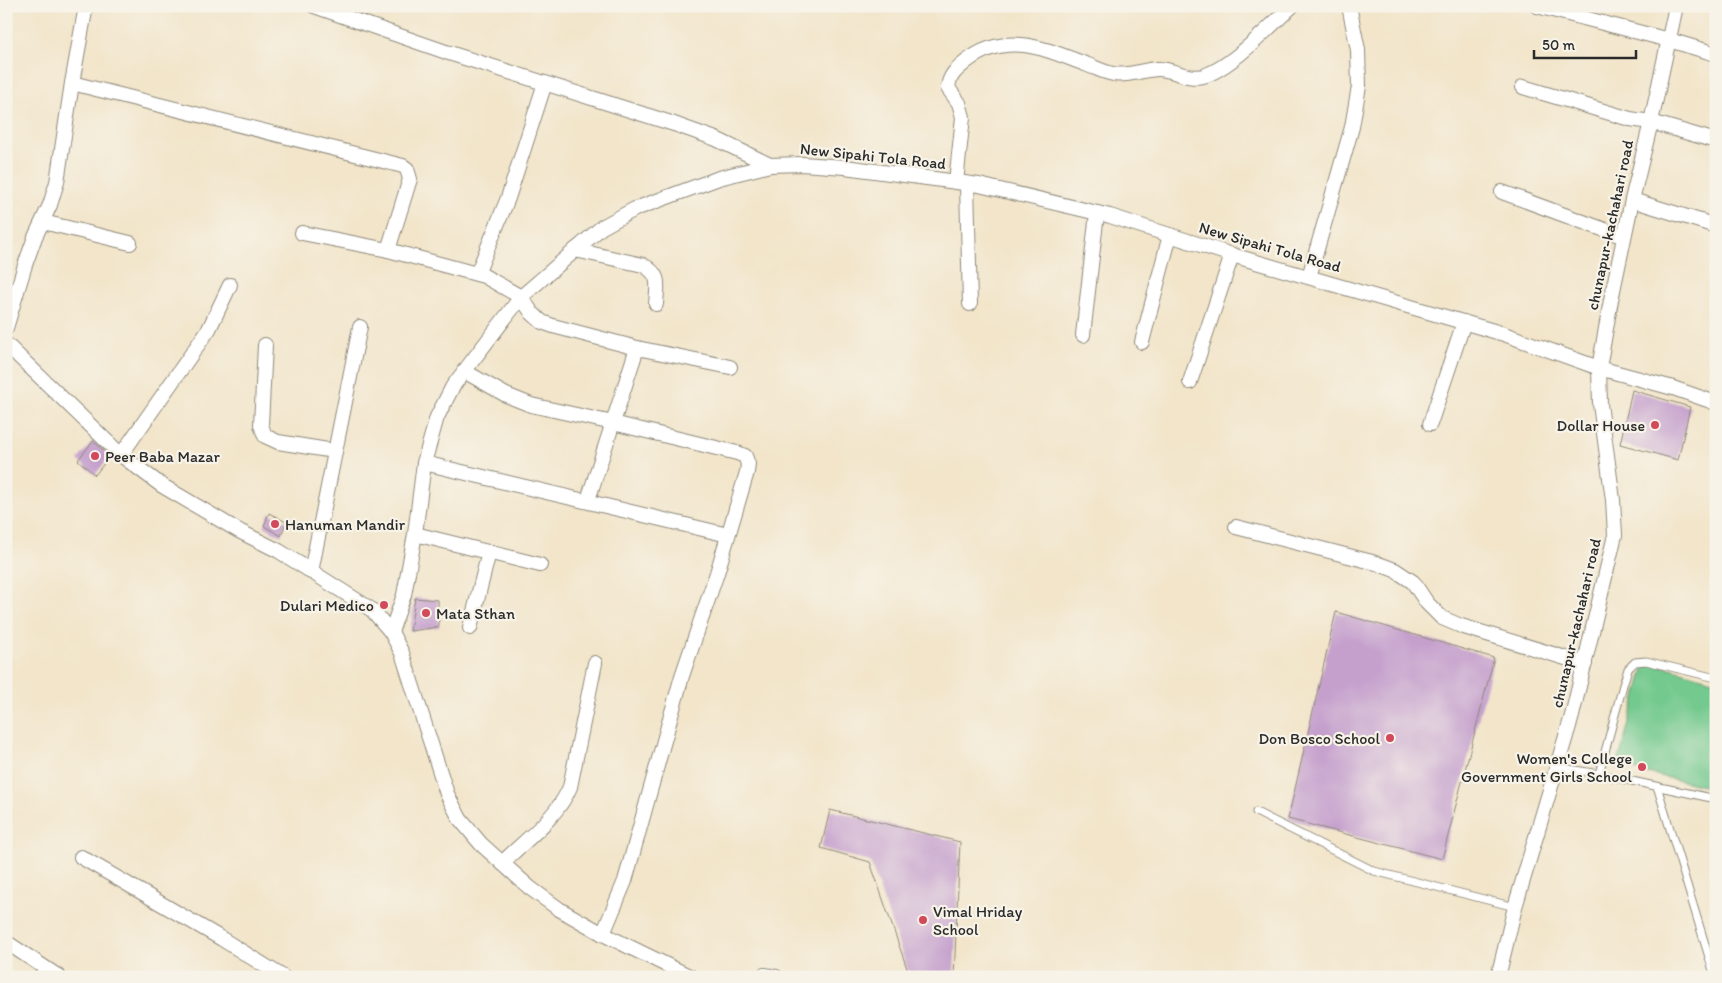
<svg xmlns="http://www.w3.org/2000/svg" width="1722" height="983" font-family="Itim,sans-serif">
  <rect width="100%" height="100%" fill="#f7f3e8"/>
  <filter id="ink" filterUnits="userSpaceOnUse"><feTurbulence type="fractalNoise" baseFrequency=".02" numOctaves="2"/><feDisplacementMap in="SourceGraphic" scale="10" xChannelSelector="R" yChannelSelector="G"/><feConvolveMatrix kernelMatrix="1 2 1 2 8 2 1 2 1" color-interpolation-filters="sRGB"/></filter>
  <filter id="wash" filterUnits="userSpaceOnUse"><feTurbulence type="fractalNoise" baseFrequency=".0096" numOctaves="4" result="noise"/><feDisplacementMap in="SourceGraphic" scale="20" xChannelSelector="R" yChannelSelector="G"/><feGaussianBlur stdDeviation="1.12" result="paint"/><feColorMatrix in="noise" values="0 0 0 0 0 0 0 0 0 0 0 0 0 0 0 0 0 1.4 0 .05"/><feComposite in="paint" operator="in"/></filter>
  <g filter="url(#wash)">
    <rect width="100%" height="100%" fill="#f2e5ca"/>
    <polygon fill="#73c98e" stroke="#4f7a5c" points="1646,661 1716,681 1716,789 1617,766"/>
    <g id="blocks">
      <g fill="#c5a0cd">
        <polygon points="1632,390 1690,407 1678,460 1620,444"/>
        <polygon points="93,441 110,456 95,475 78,460"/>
        <polygon points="269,513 286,522 281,536 264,526"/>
        <polygon points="415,598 438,600 439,627 410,631"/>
        <polygon points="1336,612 1494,658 1442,859 1288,819"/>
        <polygon points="830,810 960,842 954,977 910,977 870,862 821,848"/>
      </g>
    </g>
  </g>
  <g filter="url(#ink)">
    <use href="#blocks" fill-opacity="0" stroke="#8e887a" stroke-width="1"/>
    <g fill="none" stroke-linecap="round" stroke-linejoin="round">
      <g stroke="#8e887a" stroke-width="9">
        <g id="lane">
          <polyline points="1557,767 1599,774 1716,799"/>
          <polyline points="1599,774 1623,685 1628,669 1635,662 1646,661 1716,678"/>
          <polyline points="1657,786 1715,977"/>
          <polyline points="1256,812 1374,871 1515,907"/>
        </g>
      </g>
      <g stroke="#8e887a" stroke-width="16">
        <g id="street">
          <polyline points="314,6 446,52 674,124 716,139 770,165"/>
          <polyline points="1537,6 1669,40 1716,54"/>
          <polyline points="72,83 403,166 407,169 410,179 388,250"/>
          <polyline points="1523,87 1630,119 1651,122 1716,141"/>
          <path d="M956,182L963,117L959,103L948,88C949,75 957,69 967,61C1006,31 1043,48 1085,64C1094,67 1103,72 1113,74C1128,77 1144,69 1158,69C1174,69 1187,80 1203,76C1231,68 1270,26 1292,6"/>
          <polyline points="967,184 970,304"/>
          <polyline points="1502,192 1624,237"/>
          <polyline points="1632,200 1716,226"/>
          <polyline points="43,222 130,243"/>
          <polyline points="302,233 388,250 484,276 521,297 532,313 542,322 553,326 637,348 730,367"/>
          <path d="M575,250L643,265C662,275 657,286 656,304"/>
          <polyline points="477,274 508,198 545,83"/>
          <polyline points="1309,277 1352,127 1359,86 1358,50 1349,6"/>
          <polyline points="6,328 25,265 35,237 50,205 57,182 72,83 86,6"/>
          <polyline points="1083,335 1097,213"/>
          <polyline points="1142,342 1170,235"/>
          <polyline points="6,344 121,455 161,485 239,531 279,551 372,610 391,632 402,653 447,794 460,819 481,844 530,888 559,909 603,934 691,977"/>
          <polyline points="265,345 261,425 265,436 278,442 334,451"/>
          <polyline points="464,371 506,395 531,405 613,423 737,453 745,456 748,464 747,472 717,573 682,676 625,881 603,934"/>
          <polyline points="1190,382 1232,255"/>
          <polyline points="1430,424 1464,322"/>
          <polyline points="121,455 209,329 230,285"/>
          <polyline points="424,463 728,535"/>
          <polyline points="588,500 637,348"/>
          <polyline points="1236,527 1376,563 1395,570 1413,582 1427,603 1442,618 1461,626 1585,664"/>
          <polyline points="415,534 540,565"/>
          <polyline points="311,572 360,327"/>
          <polyline points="470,628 489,552"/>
          <polyline points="391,632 404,595 415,534 424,463 437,417 453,386 521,297 602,227 635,209 719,178 770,165 802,164 845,167 979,185 1110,216 1232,255 1504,334 1599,368 1673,388 1716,403"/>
          <polyline points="81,857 222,939 283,977"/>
          <path d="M502,863C525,840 557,818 570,787L595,663"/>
          <polyline points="6,942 59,977"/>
          <polyline points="762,977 764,975 776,977"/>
          <polyline points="1498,977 1515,907 1572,716 1615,535 1613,500 1600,404 1599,368 1611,300 1632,200 1651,122 1676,6"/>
        </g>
      </g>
      <use href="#lane" stroke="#fff" stroke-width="7"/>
      <use href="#street" stroke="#fff" stroke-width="14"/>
    </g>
  </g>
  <g fill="#d1495b" stroke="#f7f3e8" stroke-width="2">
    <circle cx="1655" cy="425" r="5"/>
    <circle cx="95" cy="456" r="5"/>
    <circle cx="275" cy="524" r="5"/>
    <circle cx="384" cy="605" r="5"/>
    <circle cx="426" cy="613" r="5"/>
    <circle cx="1390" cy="738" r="5"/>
    <circle cx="1642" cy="767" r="5"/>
    <circle cx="923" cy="920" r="5"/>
  </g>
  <g text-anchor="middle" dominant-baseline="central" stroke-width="4.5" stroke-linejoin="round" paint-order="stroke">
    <g font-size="16" fill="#2b2b2b" stroke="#f7f3e8">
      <text transform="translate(873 156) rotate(6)">New Sipahi Tola Road</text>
      <text transform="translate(1610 225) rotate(-78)">chunapur-kachahari road</text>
      <text transform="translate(1270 247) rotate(16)">New Sipahi Tola Road</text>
      <text transform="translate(1576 623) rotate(-77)">chunapur-kachahari road</text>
    </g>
    <g font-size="16" fill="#2b2b2b" stroke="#f7f3e8" text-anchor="end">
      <text x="1645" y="425">Dollar House</text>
      <text x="105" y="456" text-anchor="start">Peer Baba Mazar</text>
      <text x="285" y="524" text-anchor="start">Hanuman Mandir</text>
      <text x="374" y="605">Dulari Medico</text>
      <text x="436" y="613" text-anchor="start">Mata Sthan</text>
      <text x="1380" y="738">Don Bosco School</text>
      <text x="1632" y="758">Women's College<tspan x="1632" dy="18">Government Girls School</tspan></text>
      <text x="933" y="911" text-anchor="start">Vimal Hriday<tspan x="933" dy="18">School</tspan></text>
    </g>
  </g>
  <rect width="1722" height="983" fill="none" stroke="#f7f3e8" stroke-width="25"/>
  <path d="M1534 50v8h102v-8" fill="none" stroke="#2b2b2b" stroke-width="2.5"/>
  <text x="1542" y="50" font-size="15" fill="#2b2b2b" stroke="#f7f3e8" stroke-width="4" paint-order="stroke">50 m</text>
</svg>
